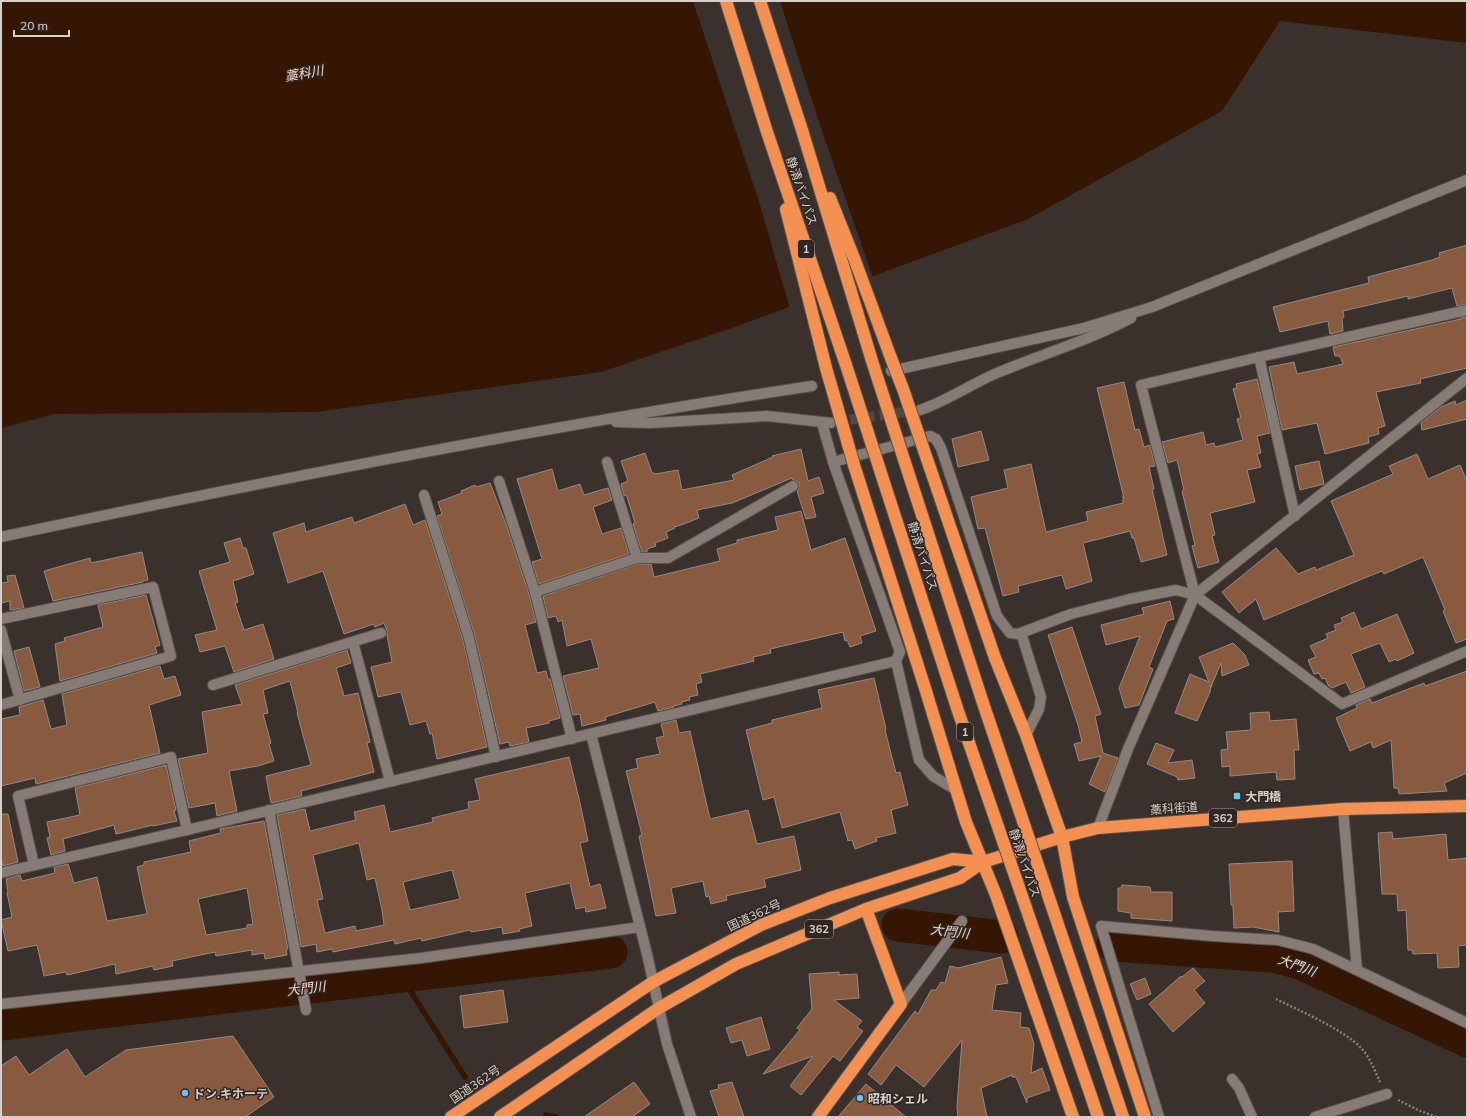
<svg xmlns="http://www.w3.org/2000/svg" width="1468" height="1118" font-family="Mulish,'Noto Sans JP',sans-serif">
  <rect width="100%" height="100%" fill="#3b312c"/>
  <polygon fill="#341603" points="1,1 1467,1 1467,43 1280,21 1222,111 1028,219 735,327 601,372 316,412 55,414 1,428"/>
  <polygon fill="#3b312c" points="693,1 780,1 820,125 873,278 790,309 760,205"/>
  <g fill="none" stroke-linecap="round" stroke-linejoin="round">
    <g stroke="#341603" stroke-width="5.5">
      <polyline points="401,976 465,1077"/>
      <polyline points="546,1115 556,1117"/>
    </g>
    <g stroke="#341603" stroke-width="33">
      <polyline points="898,925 1002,937"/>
      <polyline points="1113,945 1274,956 1300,963 1467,1041"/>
      <polyline points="1,1024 401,976 611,952"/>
    </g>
  </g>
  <g fill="#885b41" stroke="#958983" fill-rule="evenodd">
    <polygon points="1467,245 1467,304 1457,306 1452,288 1408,299 1408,296 1343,311 1344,317 1342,318 1343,331 1330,334 1328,321 1280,332 1273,307 1369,283 1368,277 1432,260 1440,257 1439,253"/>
    <polygon points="1467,317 1467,368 1420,379 1421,383 1376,392 1385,426 1378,428 1379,434 1368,437 1369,443 1325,454 1317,423 1282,430 1269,367 1294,362 1297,374 1343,364 1340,356 1335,356 1333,347 1461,319 1460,318"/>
    <polygon points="1257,379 1270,433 1257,436 1261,453 1257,454 1261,467 1247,470 1255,502 1210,513 1215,535 1212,536 1219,562 1198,568 1192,546 1195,545 1182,491 1184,490 1177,460 1168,463 1162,442 1203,432 1206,445 1214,443 1215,447 1243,440 1237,419 1241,418 1233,389 1237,388 1236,384"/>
    <polygon points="1124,382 1135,430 1139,429 1144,447 1150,445 1155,466 1149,467 1154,489 1152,489 1167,555 1141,562 1134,538 1132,538 1130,531 1083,543 1092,581 1066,589 1062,575 1018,586 1019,592 1003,596 985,528 978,529 971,497 1008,488 1004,470 1031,464 1046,532 1088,521 1086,512 1123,503 1123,494 1097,388"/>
    <polygon points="1467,400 1467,419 1422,430 1421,423 1441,407 1455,401 1456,405"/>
    <polygon points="981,431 989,460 958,467 952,439"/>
    <polygon points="801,449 808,481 819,477 824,493 811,497 816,517 806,519 797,491 799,486 799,483 797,481 793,480 792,478 732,503 697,510 699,518 681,525 674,527 675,528 666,532 668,538 655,543 656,546 647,549 647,552 642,552 633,524 635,523 627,497 626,495 624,496 621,484 628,481 621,461 645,453 652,473 654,473 655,474 678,470 682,490 734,480 732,475 773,457 772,456"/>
    <polygon points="1417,454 1428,479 1460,465 1467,481 1467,639 1456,643 1443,611 1445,610 1423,557 1384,574 1382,571 1362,579 1264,620 1256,599 1239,613 1222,592 1276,548 1298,574 1315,567 1316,570 1354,555 1331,501 1393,474 1389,466"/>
    <polygon points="1319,461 1324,484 1300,490 1295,466"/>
    <polygon points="552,469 558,491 580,484 584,495 608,488 612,500 593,507 602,534 621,528 629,554 539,584 532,562 542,559 517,479"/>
    <polygon points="490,483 506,524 529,594 536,622 525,625 537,673 546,671 548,679 550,679 560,718 549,721 549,723 526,728 529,742 510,746 509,742 500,744 475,636 437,516 442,514 438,502 462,493 461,491 475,485 476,487"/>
    <polygon points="405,504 413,525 425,520 463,640 487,747 437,759 432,733 430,734 426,721 410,725 401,692 378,697 371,667 392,662 387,635 387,631 384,623 375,627 374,624 344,634 323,571 288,583 273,533 304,523 306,532 352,517 354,523"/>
    <polygon points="801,511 811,550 845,538 876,631 860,636 862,643 850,647 847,640 845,641 843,632 770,649 771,653 753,657 754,661 700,674 702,682 696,684 698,695 689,697 690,700 681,702 682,704 673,706 674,707 658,711 655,702 605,717 606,720 582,726 580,714 573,715 563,676 599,668 591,639 567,646 562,620 558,622 556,616 548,618 543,596 638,564 651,564 654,577 720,561 717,549 737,543 737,540 778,530 775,517"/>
    <polygon points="240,538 243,548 246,548 254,574 233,581 238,602 235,603 244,630 263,624 274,659 234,672 225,646 200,652 195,635 217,630 199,571 230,562 224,543"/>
    <polygon points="142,552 148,580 143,581 143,582 53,601 44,571 90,558 91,563"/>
    <polygon points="15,575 24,608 10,610 10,601 1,603 1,583 8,582 7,576"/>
    <polygon points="146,595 160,645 155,647 157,653 60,681 55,644 65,641 64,638 103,627 98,605"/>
    <polygon points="1170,601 1174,619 1167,621 1149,667 1153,669 1139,705 1125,708 1119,688 1140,636 1106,645 1101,625 1144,614 1142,608"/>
    <polygon points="1354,612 1361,629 1397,614 1414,653 1397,661 1396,659 1389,662 1380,643 1351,654 1365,687 1351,693 1346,682 1332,688 1328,685 1325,678 1322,679 1319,673 1314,674 1308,660 1316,657 1310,646 1328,638 1326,634 1336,630 1334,625 1343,622 1341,618"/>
    <polygon points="1072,627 1101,714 1095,716 1103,753 1118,758 1105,792 1089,784 1101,756 1079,761 1074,744 1082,742 1078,725 1048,635"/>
    <polygon points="1233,643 1245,655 1249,665 1222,676 1221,663 1211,687 1211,685 1210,692 1197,721 1175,713 1190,674 1209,682 1199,657"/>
    <polygon points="29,647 40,687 24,691 14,651"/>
    <polygon points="347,650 351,663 336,668 344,696 358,693 370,742 367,743 374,772 301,791 302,796 271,803 266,776 311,765 297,713 298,713 290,681 263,690 268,713 263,714 271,743 269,744 274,761 258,766 229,771 237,811 217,816 215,803 189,808 178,759 208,753 202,712 242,704 235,685"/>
    <polygon points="160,666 164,679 175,676 181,695 149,705 160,753 36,784 35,778 1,786 1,719 20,715 19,707 43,700 51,729 67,725 62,694"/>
    <polygon points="1467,671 1467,773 1444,783 1447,791 1399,794 1398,788 1394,788 1391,740 1373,748 1371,742 1350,751 1336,718 1357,708 1356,705 1370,699 1372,703 1424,683 1425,686"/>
    <polygon points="874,678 886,729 885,730 896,773 900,772 908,805 891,810 896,833 876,838 877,841 855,849 852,840 848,841 840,812 782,828 774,797 763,800 746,730 772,723 772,720 822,708 818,690"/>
    <polygon points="1269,712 1270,721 1296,719 1299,750 1294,750 1295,779 1277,780 1276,772 1230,776 1230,766 1222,767 1221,750 1228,749 1226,732 1251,730 1250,713"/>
    <polygon points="676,720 679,733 690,731 710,819 748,810 757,844 794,836 801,870 764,879 766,887 726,896 727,900 711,904 709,896 706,897 703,881 671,888 676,913 656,916 639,836 642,835 626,771 638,768 636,759 660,754 656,738 664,736 661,724"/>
    <polygon points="1156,743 1174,750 1168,763 1192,760 1195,778 1178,780 1177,777 1147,764"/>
    <path d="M569,757L580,803L588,841L580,843L590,887L600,884L606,908L586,912L585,907L576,909L570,883L525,893L532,926L519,929L520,931L503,934L502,927L471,932L470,930L422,941L421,938L395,944L394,940L333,952L332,949L317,952L316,944L301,947L277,815L305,809L310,831L356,820L354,812L384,805L390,832L433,822L432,818L469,809L468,802L480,800L475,779ZM359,843L367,880L375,878L382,910L384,925L356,931L355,926L325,933L317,900L323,899L313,855ZM452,870L460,899L410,910L403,882Z"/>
    <polygon points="166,765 176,810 174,811 177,821 153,826 153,825 116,834 114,825 63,839 65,851 51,855 47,838 50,837 47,822 80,815 75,788"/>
    <polygon points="1,814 8,814 18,862 3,866 1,858"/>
    <path d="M264,821L288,949H286L287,955L265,959L264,953L252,955V950L216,956L215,952L172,961L173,966L154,970L153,966L116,974L115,964L67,975L66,972L44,976L37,945L8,951L1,920L12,917L7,893L8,892L6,879L20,875L22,881L55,873L54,867L68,864L74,883L97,877L107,921L147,914L137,867L144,865V862L191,852L189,841L221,833L220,829ZM247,888L253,924L247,925V928L206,935L198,899Z"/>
    <polygon points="1392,832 1393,839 1446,834 1448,860 1467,858 1467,945 1458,946 1459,967 1438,968 1437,953 1413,954 1412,950 1408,950 1406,910 1398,911 1397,894 1382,894 1378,833"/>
    <polygon points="1292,861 1294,911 1278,912 1279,932 1253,927 1234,928 1233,905 1231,905 1229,864"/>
    <polygon points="1122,885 1150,887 1151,892 1172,892 1172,921 1131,918 1131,913 1118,911 1118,888 1121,888"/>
    <polygon points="1001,957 1008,983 996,985 992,1010 1021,1013 1020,1027 1029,1028 1034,1044 1031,1073 1042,1068 1050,1090 1027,1098 1027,1103 1016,1077 1012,1077 1012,1075 981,1088 987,1117 958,1117 957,1107 962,1040 924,1087 896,1065 881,1085 868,1074 915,1011 918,1014 931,990 936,990 941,982 945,983 950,966 958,968"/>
    <polygon points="1193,968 1205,981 1194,990 1205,1003 1173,1032 1149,1004 1181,976 1182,977"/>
    <polygon points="839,972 839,975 857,974 859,998 834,1000 862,1021 857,1027 863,1031 840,1061 833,1056 801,1095 790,1086 813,1056 763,1074 800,1030 797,1028 812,1009 809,974"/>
    <polygon points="1145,978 1151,994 1137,1000 1130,984"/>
    <polygon points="503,990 508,1022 464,1028 460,996"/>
    <polygon points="761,1017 770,1049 747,1056 742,1040 731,1043 726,1028"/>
    <polygon points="233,1036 274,1097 245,1117 1,1117 1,1066 16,1056 29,1075 67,1049 85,1077 126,1050"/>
    <polygon points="634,1082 650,1104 632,1117 584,1117"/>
    <polygon points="732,1082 744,1117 719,1117 710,1091 719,1089 718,1085"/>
    <polygon points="866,1084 906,1117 838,1117"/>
  </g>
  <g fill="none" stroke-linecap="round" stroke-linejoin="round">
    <polyline stroke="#524944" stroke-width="10" stroke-dasharray="10 5" stroke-linecap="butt" points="835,422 918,410"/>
    <g stroke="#57504c" stroke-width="12">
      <g id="minor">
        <polyline points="1259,357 1295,516"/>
        <polyline points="891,371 1084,328 1152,307 1467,180"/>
        <path d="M920,410C947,401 971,384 997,373C1042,354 1088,341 1131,318"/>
        <polyline points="616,422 651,423 767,416 831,423"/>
        <polyline points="822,423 833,462 900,652 896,661 919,760 933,776 956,790"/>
        <polyline points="607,462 637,558"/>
        <polyline points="833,462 930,436 936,439 941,448 997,616 1010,633 1018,634 1071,614 1130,599 1176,590 1195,595 1342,704 1467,651"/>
        <polyline points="499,481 535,592 572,739"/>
        <polyline points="424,495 469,638 496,757"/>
        <path d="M1,537C270,480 540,427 812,386"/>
        <polyline points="535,592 637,558 668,558 793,486"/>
        <polyline points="1195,595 1141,385 1259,357 1467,310"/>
        <polyline points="1,619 153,587 171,656 1,705"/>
        <polyline points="1,630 20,700"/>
        <polyline points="1021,633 1041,697 1039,709 1026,735"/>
        <polyline points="353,642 390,781"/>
        <polyline points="213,685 381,633"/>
        <polyline points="591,734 647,954 667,1044 691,1117"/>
        <polyline points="1343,809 1357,970"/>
        <polyline points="269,810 306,1010"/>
        <polyline points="1098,828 1128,749 1195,595 1467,378"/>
        <polyline points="34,865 18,796 171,757 187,830"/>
        <polyline points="1,873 187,830 896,661"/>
        <polyline points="1,1004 421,958 640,927"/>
        <polyline points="901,1004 962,921"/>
        <polyline points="1232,1079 1239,1088 1252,1117"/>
        <polyline points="1159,1117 1101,926 1212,936 1278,940 1313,949 1467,1023"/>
        <polyline points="1315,1117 1387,1094"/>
      </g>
    </g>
    <g stroke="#57504c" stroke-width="14">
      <g id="highway">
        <polyline points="726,1 767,132 846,365"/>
        <polyline points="760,1 802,130 872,361"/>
        <polyline points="830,198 854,258 891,358"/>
        <polyline points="786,209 826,368"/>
        <polyline points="854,465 925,688 966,822 996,895 1073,1117"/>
        <polyline points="995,658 1026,735 1062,837 1073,897 1145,1117"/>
        <polyline points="1114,1090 1123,1117"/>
        <polyline points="1091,1096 1098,1117"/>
        <polyline points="451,1117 653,982 761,925 830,898 953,859 983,862"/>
        <polyline points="500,1117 659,1008 736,964 866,909 960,878 983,862 1062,837 1098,828 1343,809 1467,806"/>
        <polyline points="818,1117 901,1004 866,909"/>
      </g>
    </g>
    <g stroke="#88807c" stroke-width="2.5" stroke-dasharray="2 2" stroke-linecap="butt">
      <path d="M1276,999C1300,1011 1345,1030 1362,1049C1370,1058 1375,1071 1380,1082"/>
      <polyline points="1398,1100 1418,1110 1436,1117"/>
    </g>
    <use href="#minor" stroke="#867b75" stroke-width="10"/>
    <use href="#highway" stroke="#f49052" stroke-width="12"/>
    <g stroke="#57504c" stroke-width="14" stroke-linecap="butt">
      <g id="highway-bridge">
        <polyline points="891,358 903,389 995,658"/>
        <polyline points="872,361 983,703 1114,1090"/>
        <polyline points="846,365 958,711 1091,1096"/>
        <polyline points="826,368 854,465"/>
      </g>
    </g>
    <use href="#highway-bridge" stroke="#f49052" stroke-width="12"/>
  </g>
  <g fill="#67c4f0" stroke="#302722" stroke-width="1.5">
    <rect x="1233" y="792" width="8" height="8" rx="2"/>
    <circle cx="185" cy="1093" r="4"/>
    <circle cx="860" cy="1098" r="4"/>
  </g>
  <g text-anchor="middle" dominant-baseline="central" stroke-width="3" stroke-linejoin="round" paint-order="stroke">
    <g fill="#302722" stroke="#a49d9a" stroke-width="1">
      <rect x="798" y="240" width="16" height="18" rx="3"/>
      <rect x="957" y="723" width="16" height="18" rx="3"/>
      <rect x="1209" y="809" width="28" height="18" rx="3"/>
      <rect x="805" y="920" width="28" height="18" rx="3"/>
    </g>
    <g font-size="11" font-weight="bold" fill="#d6d0cd">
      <text x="806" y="249">1</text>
      <text x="965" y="732">1</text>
      <text x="1223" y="818">362</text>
      <text x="819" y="929">362</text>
    </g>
    <g font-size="12" fill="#d6d0cd" stroke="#302722">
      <text transform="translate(802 191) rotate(71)">静清バイパス</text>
      <text transform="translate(923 556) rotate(72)">静清バイパス</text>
      <text transform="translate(1174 808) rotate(-4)">藁科街道</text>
      <text transform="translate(1025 863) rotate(71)">静清バイパス</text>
      <text transform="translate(754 915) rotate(-25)">国道362号</text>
      <text transform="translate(475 1084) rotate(-34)">国道362号</text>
    </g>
    <g font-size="12" font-weight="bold" fill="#d6d0cd" stroke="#302722" text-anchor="start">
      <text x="1245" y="796">大門橋</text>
      <text x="193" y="1093">ドン.キホーテ</text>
      <text x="868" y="1098">昭和シェル</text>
    </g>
    <g font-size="13" font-style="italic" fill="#f5d7c6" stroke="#302722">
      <text transform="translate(304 73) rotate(-10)">藁科川</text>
      <text transform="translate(950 931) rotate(7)">大門川</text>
      <text transform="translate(1297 965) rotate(20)">大門川</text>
      <text transform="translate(306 988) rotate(-7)">大門川</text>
    </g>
  </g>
  <rect width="1468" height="1118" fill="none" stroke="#d6d0cd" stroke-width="4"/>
  <path d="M14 30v6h55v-6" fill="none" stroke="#d6d0cd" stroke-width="2"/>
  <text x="20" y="30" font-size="12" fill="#d6d0cd" stroke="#302722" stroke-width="3" paint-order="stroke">20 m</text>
</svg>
